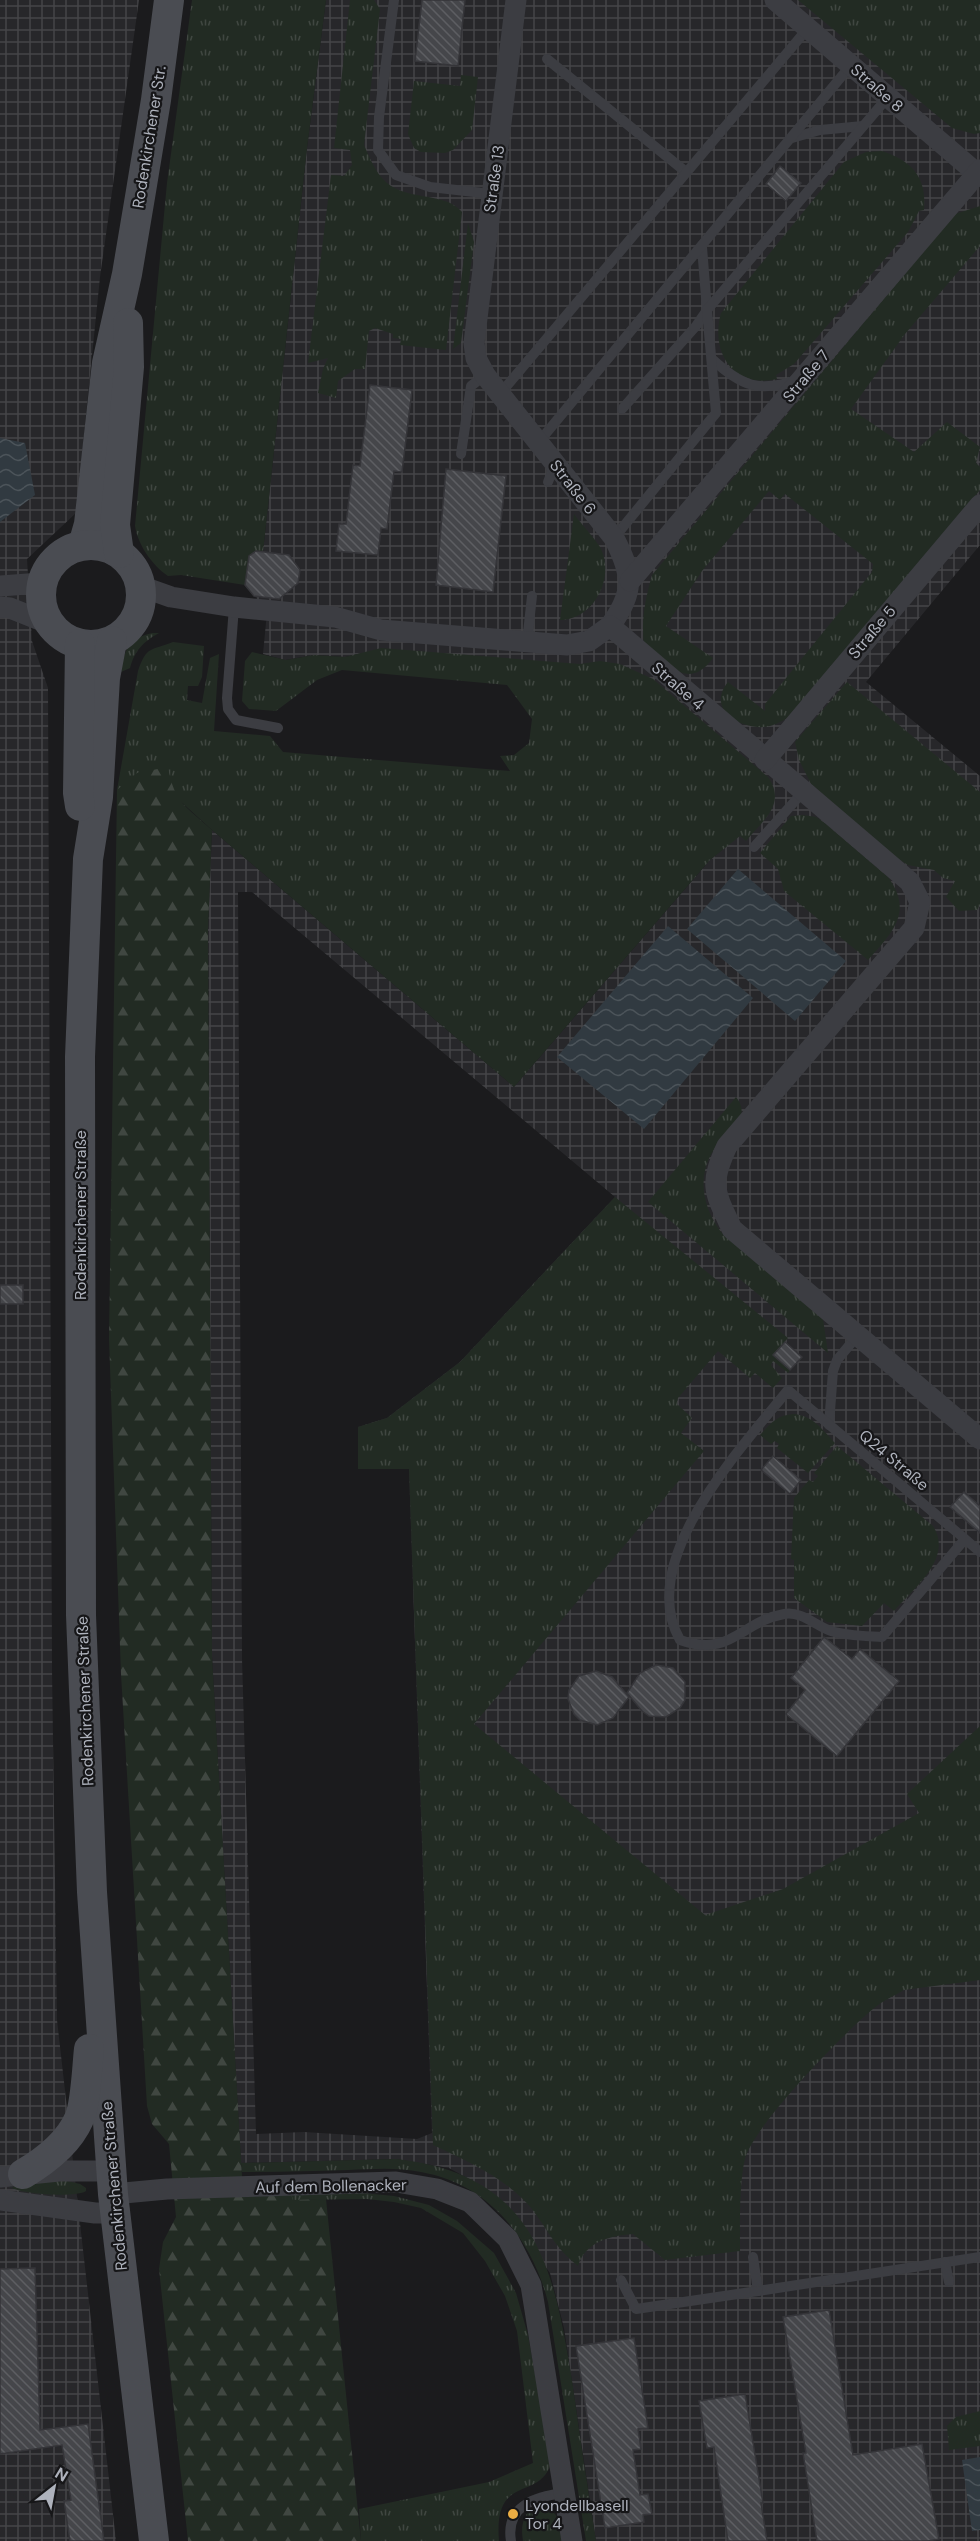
<svg xmlns="http://www.w3.org/2000/svg" width="980" height="2541" font-family="'DM Sans',sans-serif">
  <defs>
    <pattern id="industrial-grid" width="8" height="8" patternUnits="userSpaceOnUse" patternTransform="scale(1.5)"><rect width="8" height="8" fill="#27272a"/><path d="M0 4h8M4 0v8" fill="none" stroke="#444447"/></pattern>
    <pattern id="grass-tufts" width="24" height="20" patternUnits="userSpaceOnUse" patternTransform="scale(1.5)"><rect width="24" height="20" fill="#222b23"/><path d="M3 7l-1-3M5 7V3M7 7l1-3M15 17l-1-3M17 17v-4M19 17l1-3" fill="none" stroke="#404741"/></pattern>
    <pattern id="forest-firs" width="22" height="20" patternUnits="userSpaceOnUse" patternTransform="scale(1.5)"><rect width="22" height="20" fill="#222b23"/><path d="M5 1l3.5 6h-7zM16 11l3.5 6h-7z" fill="#404741"/></pattern>
    <pattern id="water-waves" width="16" height="10" patternUnits="userSpaceOnUse" patternTransform="scale(1.5)"><rect width="16" height="10" fill="#313a41"/><path d="M0 5q4-4 8 0t8 0" fill="none" stroke="#4c545a"/></pattern>
    <pattern id="building-back-hatch" width="6" height="6" patternUnits="userSpaceOnUse" patternTransform="scale(1.5)"><rect width="6" height="6" fill="#45464a"/><path d="M-1 5l2 2M0 0l6 6M5-1l2 2" fill="none" stroke="#5d5e62"/></pattern>
  </defs>
  <rect width="100%" height="100%" fill="#1b1b1d"/>
  <g fill="url(#industrial-grid)" fill-rule="evenodd">
    <polygon points="0,0 139,0 100,277 76,513 27,559 32,641 48,688 52,1670 57,2020 116,2541 0,2541"/>
    <path d="M326,0H980V545L866,682L980,776V2541H596L564,2328L550,2273L487,2189L449,2168L396,2159L241,2163L212,1656L208,929L212,830L514,1087L710,860L728,845L565,672L362,653L345,657L314,655L285,660L263,654L268,602L257,599L245,585L249,556L263,552L307,148ZM238,892H252L615,1197L460,1362L387,1418L358,1427V1469H409L432,2133L417,2139L304,2132L256,2134L242,1659Z"/>
  </g>
  <g fill="url(#grass-tufts)">
    <path d="M192,0H326L307,148L263,552L249,556L245,585L181,575L168,576C152,565 138,545 135,526L167,183Z"/>
    <path d="M350,0H374L380,9L364,145C369,156 374,169 382,178C403,203 444,190 462,212L446,350L400,345L401,339L393,338V334L375,328L369,331L365,369H355L338,381L336,398L318,393L323,369L328,358L308,363L331,175L344,176L352,165L350,150L334,148Z"/>
    <polygon points="798,0 980,0 980,133 974,134 952,128"/>
    <polygon points="461,75 478,77 472,130 453,150 445,153 421,152 414,148 408,134 414,81 460,86"/>
    <path d="M882,151C912,161 927,177 924,210L919,211L908,232L794,364L776,375L777,379C733,389 710,352 721,313L844,162L866,152Z"/>
    <path d="M980,206V246L905,334L851,409L914,452L947,422L980,447L976,463L980,467V490L788,718C780,722 773,726 765,727C739,729 706,709 728,682L765,711V704L872,572L873,564L785,494L780,500L769,491L702,571L666,626L713,658C688,692 669,664 644,645C641,620 645,600 652,575L955,214Z"/>
    <polygon points="468,223 474,242 461,343 453,349"/>
    <path d="M574,514C582,525 593,536 600,547C616,577 594,620 560,620Z"/>
    <path d="M152,633H159C143,642 135,650 130,668L121,672C125,649 127,639 152,633Z"/>
    <path d="M173,642L204,646L202,677L198,686H188L187,700L202,703L210,658L219,654L214,731L270,736L283,752L510,771L500,756L514,755L529,743L532,719L507,685L342,670L317,680L276,711L249,709L242,701L245,661L252,652L286,660L314,655L345,657L381,648L580,664L600,661L620,664L653,679L768,777C787,804 763,820 746,841L740,836L710,860L514,1087L212,830L178,799L172,787L117,790L138,671C147,645 151,651 173,642Z"/>
    <polygon points="847,682 980,792 980,905 977,910 959,911 946,897 955,881 943,878 934,870 908,865 892,855 811,784 799,760 795,742"/>
    <path d="M803,815L816,817L825,823L888,877C914,912 892,933 868,960L784,891L778,869L760,853L791,816Z"/>
    <path d="M736,1097C740,1102 743,1108 741,1115C737,1124 726,1133 720,1141C696,1170 700,1203 721,1232L823,1319L828,1353L648,1202Z"/>
    <path d="M615,1197L788,1338L773,1355L790,1370L788,1373L773,1361L771,1365L782,1378L773,1388L755,1373L750,1378L718,1351L678,1398L677,1404L692,1418L681,1433L704,1451L474,1724L705,1915L783,1889L919,1813L907,1794L980,1726V1980L904,1990C894,1996 882,2001 873,2009C843,2034 754,2125 745,2159C739,2182 740,2226 740,2251L665,2260L633,2234C610,2236 586,2241 578,2266C555,2248 548,2230 531,2208C506,2178 467,2161 433,2145L409,1469H358V1427L387,1418L460,1362Z"/>
    <path d="M794,1414C813,1416 822,1429 835,1443L808,1473L777,1448L779,1444L775,1441L771,1444L760,1435C771,1423 777,1415 794,1414Z"/>
    <path d="M837,1446L933,1526C954,1558 913,1589 894,1611L884,1603L862,1626L827,1622L794,1598V1560L791,1559L794,1498L809,1480L813,1482L818,1476L814,1473Z"/>
    <path d="M396,2159C537,2175 554,2267 573,2387C580,2438 588,2490 596,2541H586L548,2302C532,2239 489,2184 421,2172C397,2167 372,2169 348,2170C312,2171 277,2172 242,2172L241,2163Z"/>
    <path d="M63,2180L80,2184L86,2188V2191C75,2198 23,2194 12,2188L14,2186Z"/>
    <path d="M363,2193L394,2196L429,2205L457,2221L494,2253L516,2293L528,2335L551,2463C540,2502 493,2472 499,2541H361L359,2509L489,2482L533,2463L517,2331L505,2296L485,2261L463,2233L421,2208L394,2202L367,2199L292,2200L291,2195Z"/>
    <polygon points="980,2411 980,2446 949,2450 947,2426 956,2417"/>
    <path d="M544,2506C560,2513 560,2525 562,2541H523C521,2527 522,2520 530,2509Z"/>
  </g>
  <path fill="url(#forest-firs)" d="M168,767C174,803 187,807 212,830L208,929L212,1656L243,2194L291,2195L293,2200L326,2199L361,2541H188L159,2269L163,2242L176,2217L169,2144L152,2124L147,2106L121,1674L109,1339L117,790L137,773Z"/>
  <g fill="url(#water-waves)">
    <polygon points="0,438 25,443 35,495 0,522"/>
    <polygon points="738,869 846,961 795,1021 687,929"/>
    <polygon points="668,926 753,998 644,1129 557,1057"/>
    <polygon points="980,2457 980,2530 972,2531 962,2460"/>
  </g>
  <g fill="url(#building-back-hatch)" stroke="#353539" stroke-width="1.5">
    <polygon points="422,0 465,0 458,66 415,61"/>
    <polygon points="780,166 801,183 786,201 766,184"/>
    <polygon points="370,385 412,390 402,472 394,471 387,529 381,528 378,555 336,551 339,524 346,524 353,465 360,466"/>
    <polygon points="446,469 506,476 493,592 436,585"/>
    <polygon points="256,551 289,555 300,570 298,583 279,599 254,596 245,585 249,556"/>
    <rect x="0" y="1285" width="23" height="19"/>
    <polygon points="785,1342 802,1357 790,1370 773,1355"/>
    <polygon points="773,1456 801,1480 790,1494 761,1470"/>
    <polygon points="964,1492 980,1506 980,1533 950,1507"/>
    <polygon points="824,1637 852,1659 860,1649 899,1681 837,1756 786,1714 805,1690 791,1678"/>
    <polygon points="656,1665 673,1668 685,1682 685,1700 680,1708 666,1717 649,1716 642,1711 627,1693 640,1673"/>
    <polygon points="596,1671 612,1677 629,1697 613,1718 597,1725 580,1720 574,1714 568,1699 569,1690 579,1676"/>
    <polygon points="35,2268 40,2430 88,2424 104,2541 70,2541 64,2501 71,2500 62,2445 0,2454 0,2269"/>
    <polygon points="829,2310 853,2455 922,2444 939,2539 928,2541 817,2541 803,2453 806,2453 783,2317"/>
    <polygon points="634,2338 648,2428 638,2429 641,2449 633,2450 640,2495 648,2494 652,2514 643,2515 644,2522 605,2528 576,2346"/>
    <polygon points="745,2394 763,2503 761,2503 767,2541 728,2541 714,2447 707,2448 699,2401"/>
  </g>
  <g fill="none" stroke-linecap="round" stroke-linejoin="round">
    <g stroke="#3c3d42" stroke-width="10">
      <polyline points="394,0 379,117 378,150 396,175 430,187 492,194"/>
      <polyline points="547,59 686,172"/>
      <polyline points="792,138 820,130 863,126"/>
      <path d="M712,359C741,386 759,393 797,380"/>
      <polyline points="500,394 808,28"/>
      <polyline points="622,409 696,326 707,310 702,247"/>
      <polyline points="538,443 851,65"/>
      <polyline points="461,454 471,386 485,375"/>
      <polyline points="548,482 555,464"/>
      <polyline points="614,538 716,413 707,310 888,97"/>
      <polyline points="234,607 227,698 228,709 236,720 278,728"/>
      <polyline points="527,642 532,596"/>
      <polyline points="754,847 803,792"/>
      <polyline points="829,1425 833,1371 837,1360 858,1335"/>
      <path d="M965,1539L882,1637C865,1636 847,1636 831,1631C816,1626 802,1611 784,1614C740,1622 731,1658 680,1640C635,1561 741,1448 788,1390L965,1539L980,1552"/>
      <polyline points="753,2257 758,2291 980,2257"/>
      <polyline points="945,2262 949,2282"/>
      <polyline points="621,2280 636,2309 758,2291"/>
      <path d="M511,2541C505,2506 536,2496 564,2493"/>
    </g>
    <g stroke="#3c3d42" stroke-width="21">
      <path d="M516,0L474,343L476,358L485,375L614,538C633,575 635,592 610,626"/>
      <polyline points="775,0 980,176"/>
      <polyline points="630,581 980,170"/>
      <polyline points="0,586 41,583 44,577"/>
      <path d="M140,586L171,597L234,607L335,617L381,630L567,645L589,641L610,626L910,882L920,902L914,928L727,1146C709,1185 714,1191 732,1229L980,1439"/>
      <polyline points="0,607 10,608 50,624"/>
      <polyline points="765,760 980,505"/>
      <polyline points="0,2177 59,2171 111,2171"/>
      <polyline points="113,2194 167,2189 396,2182 437,2189 470,2202 508,2239 531,2285 572,2541"/>
      <polyline points="0,2200 95,2213 115,2213"/>
    </g>
    <g stroke="#4a4c52" stroke-width="30">
      <polyline points="83,545 89,524 107,363 127,274 141,191 156,100 169,0"/>
      <circle cx="91" cy="595" r="50"/>
      <polyline points="119,553 115,525 129,367 128,323"/>
      <polyline points="112,641 105,678 98,797 88,859 80,1057 81,1615 92,1892 113,2194 154,2541"/>
      <polyline points="80,644 78,793 80,806"/>
      <path d="M23,2174C45,2161 68,2144 79,2119C86,2104 87,2066 89,2049"/>
    </g>
  </g>
  <circle fill="#ecad43" stroke="#161618" stroke-width="2" cx="513" cy="2514" r="6"/>
  <g text-anchor="middle" dominant-baseline="central" stroke-width="4.5" stroke-linejoin="round" paint-order="stroke">
    <g font-size="16" fill="#aeb2bc" stroke="#161618">
      <text transform="translate(877 88) rotate(41)">Straße 8</text>
      <text transform="translate(149 137) rotate(-81)">Rodenkirchener Str.</text>
      <text transform="translate(494 179) rotate(-82)">Straße 13</text>
      <text transform="translate(806 376) rotate(-50)">Straße 7</text>
      <text transform="translate(573 487) rotate(52)">Straße 6</text>
      <text transform="translate(872 632) rotate(-50)">Straße 5</text>
      <text transform="translate(678 686) rotate(41)">Straße 4</text>
      <text transform="translate(80 1215) rotate(-90)">Rodenkirchener Straße</text>
      <text transform="translate(894 1460) rotate(40)">Q24 Straße</text>
      <text transform="translate(85 1701) rotate(-92)">Rodenkirchener Straße</text>
      <text transform="translate(114 2186) rotate(-95)">Rodenkirchener Straße</text>
      <text transform="translate(331 2186) rotate(-1)">Auf dem Bollenacker</text>
    </g>
    <g font-size="16" fill="#aeb2bc" stroke="#161618" text-anchor="start">
      <text x="525" y="2505">Lyondellbasell<tspan x="525" dy="18">Tor 4</tspan></text>
    </g>
  </g>
  <g transform="translate(54 2487) rotate(31)" stroke="#161618" stroke-width="4.5" paint-order="stroke">
  <path d="M0-4.5L10 22L0 15L-10 22Z" fill="#aeb2bc"/>
  <text y="-9" font-size="16" font-weight="bold" text-anchor="middle" fill="#aeb2bc">N</text>
  </g>
</svg>
